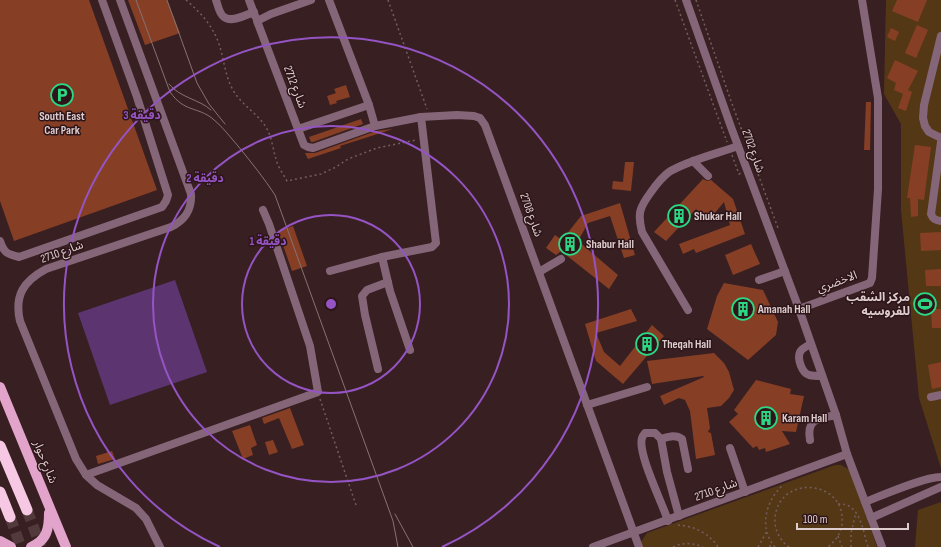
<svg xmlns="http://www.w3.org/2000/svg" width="941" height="547" font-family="'Sofia Sans Condensed','Noto Sans Arabic',sans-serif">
  <rect width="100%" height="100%" fill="#381f22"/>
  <g fill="#543816">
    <polygon points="886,0 941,0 941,468 919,398 901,210 901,124 884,94"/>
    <polygon points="835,465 841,465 850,470 877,547 642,547 641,542 647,533"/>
    <polygon points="941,502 941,547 915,547 918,510"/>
  </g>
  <polygon fill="#5c3570" points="175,280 207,372 110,405 78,313"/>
  <g fill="#863f25">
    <polygon points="0,0 89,0 157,190 14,241 0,201"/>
    <polygon points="128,0 167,0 180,33 145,45"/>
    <polygon points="897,0 927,0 918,22 892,11"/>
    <polygon points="917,25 928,30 916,58 905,53"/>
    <polygon points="891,28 899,32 895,41 887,37"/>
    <polygon points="895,60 918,71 908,90 912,92 906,111 898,108 903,94 894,90 896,83 887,78"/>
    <polygon points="346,85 350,97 336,101 337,103 330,105 327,96 336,93 334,89"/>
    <polygon points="866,102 871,102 870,150 864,150"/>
    <polygon points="361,119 363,124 313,142 311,142 309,137"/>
    <polygon points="393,129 340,146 341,148 308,159 305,153 315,153 376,131"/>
    <polygon points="915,145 931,147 924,200 918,199 918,216 911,217 910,198 907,198"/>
    <polygon points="625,162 634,162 631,191 612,189 613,181 623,182"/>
    <polygon points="703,179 707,181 711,180 733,199 745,234 696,253 694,249 683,254 679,244 730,225 724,202 709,220 696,209 666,241 654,232"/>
    <polygon points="620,203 635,255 624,258 610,216 588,223 578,241 618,275 609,289 561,251 556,255 546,248 555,235 562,240 581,216"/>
    <polygon points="293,226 307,266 292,271 278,231"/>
    <polygon points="941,232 941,250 921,251 920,233"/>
    <polygon points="751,244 760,264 733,275 725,255"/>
    <polygon points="941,269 941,286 926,286 925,270"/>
    <polygon points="724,283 763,290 778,322 776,335 748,360 707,329 717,296"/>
    <polygon points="631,309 637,321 596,333 604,352 620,366 652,325 664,336 623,384 596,361 585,324"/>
    <polygon points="931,309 941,309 941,328 932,328"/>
    <polygon points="714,353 724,363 729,372 734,390 729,398 721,406 707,408 710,428 708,432 711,433 715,455 696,459 690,411 685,400 679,398 664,405 660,396 704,377 703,376 652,384 647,361"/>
    <polygon points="941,362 941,387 932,389 928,365"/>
    <polygon points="756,380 791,389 790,394 804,396 796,432 782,431 790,444 766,452 765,448 759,450 757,446 753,448 729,422 738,414 734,410"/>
    <polygon points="290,408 304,445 292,449 279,418 264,424 262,418"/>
    <polygon points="250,425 257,445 251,448 253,455 243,459 232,431"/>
    <polygon points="273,440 278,452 269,455 265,442"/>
    <polygon points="112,451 115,459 98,464 96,456"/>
  </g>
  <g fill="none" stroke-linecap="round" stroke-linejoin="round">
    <g stroke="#51393c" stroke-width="11" stroke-dasharray="11 5.5" stroke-linecap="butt">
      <polyline points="27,510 41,547"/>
      <polyline points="10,517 21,547"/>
    </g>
    <g stroke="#745d60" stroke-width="1.5" stroke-dasharray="2 3" stroke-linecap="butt">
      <path d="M186,0C200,12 213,26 219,44C224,59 225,76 233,90C242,106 259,114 267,129C272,138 273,150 276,159C278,167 283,174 287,181L321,174L336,167L348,159L377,148L416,140"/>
      <polyline points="388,0 427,109"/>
      <polyline points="675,0 727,142"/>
      <polyline points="696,0 731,101 778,228"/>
      <polyline points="732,155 739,174 741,173"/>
      <polyline points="320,399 357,508"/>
      <path d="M838,504C860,502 863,531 868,547"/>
      <path d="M678,525C694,526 709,533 718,547"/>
      <polyline points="838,536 842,547"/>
      <path d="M673,547C683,542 693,543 703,547"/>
      <polyline points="758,547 767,531"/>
      <polyline points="770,547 770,542"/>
      <path d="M775,547C759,529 765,502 782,486"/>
      <path d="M789,547C780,541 774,529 775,518C779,473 847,480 842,524C841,534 835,541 828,547"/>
      <polyline points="851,547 851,533 856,512"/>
    </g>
    <g stroke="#856678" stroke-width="8">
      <path d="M120,0L191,194C192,210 185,220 171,227L46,269C24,281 14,295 20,321L76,459L86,475L97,485L136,508L146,519L160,547"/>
      <path d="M216,0C218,5 219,14 224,17C231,23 246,15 254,12"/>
      <polyline points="249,0 255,16"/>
      <polyline points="311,0 271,14 257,21 304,145 308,147 313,148 375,126 421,117 457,115 474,116 480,118 485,125 639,547"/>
      <polyline points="329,0 369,105 375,126"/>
      <polyline points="686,0 731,127 799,309 836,415 847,454 882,547"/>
      <polyline points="941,36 924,105 923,118 925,126 929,132 941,138"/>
      <polyline points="298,129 369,105"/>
      <path d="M941,142L931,214C933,219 935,220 941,221"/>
      <polyline points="693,161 708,176"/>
      <path d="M0,241C4,253 7,254 19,257L162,207L166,201L168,195L137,97L102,0"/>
      <polyline points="382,257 390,291 410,350"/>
      <polyline points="330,271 382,257 432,247 436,243 421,117"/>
      <polyline points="539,272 561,259"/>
      <polyline points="759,280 785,271"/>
      <polyline points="799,309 870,283 872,278 878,189 878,98 862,0"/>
      <path d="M688,310L642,232C637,213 640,207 651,192C656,185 662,177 669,172C686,161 719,153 738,146"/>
      <path d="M811,344C807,346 802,348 800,352C797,359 802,373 809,375C813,376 818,376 822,376"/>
      <polyline points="378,369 365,315 362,296 367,290 388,282"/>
      <polyline points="931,397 941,395"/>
      <polyline points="587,405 647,387"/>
      <path d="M661,439C668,437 675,434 682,439L688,469"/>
      <path d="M810,440C806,418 819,419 836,415"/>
      <polyline points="730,448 745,492"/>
      <polyline points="86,475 318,392 310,346 269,224 263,210"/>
      <path d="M865,502C883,495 924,477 941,477"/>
      <polyline points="871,518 941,487"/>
      <path d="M668,521C663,504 637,453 642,438C642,436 644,435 645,433H655L661,439L667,472L679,516"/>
      <polyline points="593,547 847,454"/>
    </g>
    <g stroke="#e3a4cb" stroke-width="10">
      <polyline points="0,387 66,547"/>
      <polyline points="0,541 11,547"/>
      <path d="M31,547C47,540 49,529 49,513"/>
    </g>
    <g stroke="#f7c8e4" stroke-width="11">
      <polyline points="0,446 27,510"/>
      <polyline points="0,492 10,517"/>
    </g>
    <g stroke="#877274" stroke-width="1">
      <path d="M136,0L170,92C185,113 197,106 213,119C223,127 230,137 238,146C251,162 264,178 275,195L393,521L398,547"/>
      <polyline points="167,0 197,83 209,104 225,124"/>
      <path d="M169,84C180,98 199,99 211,110"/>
      <polyline points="395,514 413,547"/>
    </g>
  </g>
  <g fill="none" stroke="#9454c3" stroke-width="2">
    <circle cx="331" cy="304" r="89"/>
    <circle cx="331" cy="304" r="178"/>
    <path d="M220 547A267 267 0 1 1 442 547"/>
  </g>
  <defs>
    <g id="parking-ring" transform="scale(1.15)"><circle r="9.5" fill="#2d1519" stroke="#2dd884" stroke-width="1.5"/><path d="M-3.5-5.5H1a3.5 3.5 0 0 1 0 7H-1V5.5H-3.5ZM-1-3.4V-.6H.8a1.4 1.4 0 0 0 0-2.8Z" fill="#2dd884"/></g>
    <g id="building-ring" transform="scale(1.15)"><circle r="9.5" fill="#2d1519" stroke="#2dd884" stroke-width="1.5"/><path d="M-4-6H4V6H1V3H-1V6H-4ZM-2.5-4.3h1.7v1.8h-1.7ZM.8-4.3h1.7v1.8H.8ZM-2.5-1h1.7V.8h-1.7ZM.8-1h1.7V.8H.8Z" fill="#2dd884"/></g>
    <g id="stadium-ring" transform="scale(1.15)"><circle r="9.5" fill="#2d1519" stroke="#2dd884" stroke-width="1.5"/><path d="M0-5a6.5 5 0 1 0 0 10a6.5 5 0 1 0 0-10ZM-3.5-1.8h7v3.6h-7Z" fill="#2dd884"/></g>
  </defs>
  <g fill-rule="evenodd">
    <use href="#parking-ring" x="62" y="95"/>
    <use href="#building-ring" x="679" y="216"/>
    <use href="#building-ring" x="570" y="244"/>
    <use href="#stadium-ring" x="925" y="304"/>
    <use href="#building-ring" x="743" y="309"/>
    <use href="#building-ring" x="647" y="344"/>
    <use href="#building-ring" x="766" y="418"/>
  </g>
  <g text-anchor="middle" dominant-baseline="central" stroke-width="3" stroke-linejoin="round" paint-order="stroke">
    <g font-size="12" fill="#decdce" stroke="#2d1519">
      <text transform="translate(295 87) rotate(69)">شارع 2712</text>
      <text transform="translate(753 151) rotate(70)">شارع 2702</text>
      <text transform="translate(531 215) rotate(70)">شارع 2708</text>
      <text transform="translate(62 252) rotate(-20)">شارع 2710</text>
      <text transform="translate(837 282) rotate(-20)">الاخضري</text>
      <text transform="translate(45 462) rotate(68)">شارع حوار</text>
      <text transform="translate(716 490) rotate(-20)">شارع 2710</text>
    </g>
    <g font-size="12" font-weight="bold" fill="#decdce" stroke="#2d1519" text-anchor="start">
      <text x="62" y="116" text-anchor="middle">South East<tspan x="62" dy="14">Car Park</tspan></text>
      <text x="694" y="216">Shukar Hall</text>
      <text x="586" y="244">Shabur Hall</text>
      <text x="910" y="297" text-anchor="end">مركز الشقب<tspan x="910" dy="14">للفروسيه</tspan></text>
      <text x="758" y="309">Amanah Hall</text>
      <text x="662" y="344">Theqah Hall</text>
      <text x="782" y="418">Karam Hall</text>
    </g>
  </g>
  <circle cx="331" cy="304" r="6" fill="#9454c3" stroke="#2d1519" stroke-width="2"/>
  <g font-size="12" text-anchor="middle" font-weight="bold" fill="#9454c3" stroke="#2d1519" stroke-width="3" stroke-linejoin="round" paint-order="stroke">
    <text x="142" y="119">3 دقيقة</text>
    <text x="205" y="182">2 دقيقة</text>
    <text x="268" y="245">1 دقيقة</text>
  </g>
  <path d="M797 523v6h111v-6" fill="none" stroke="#decdce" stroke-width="2"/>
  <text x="803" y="523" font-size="12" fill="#decdce" stroke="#2d1519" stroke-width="3" paint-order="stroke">100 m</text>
</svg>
